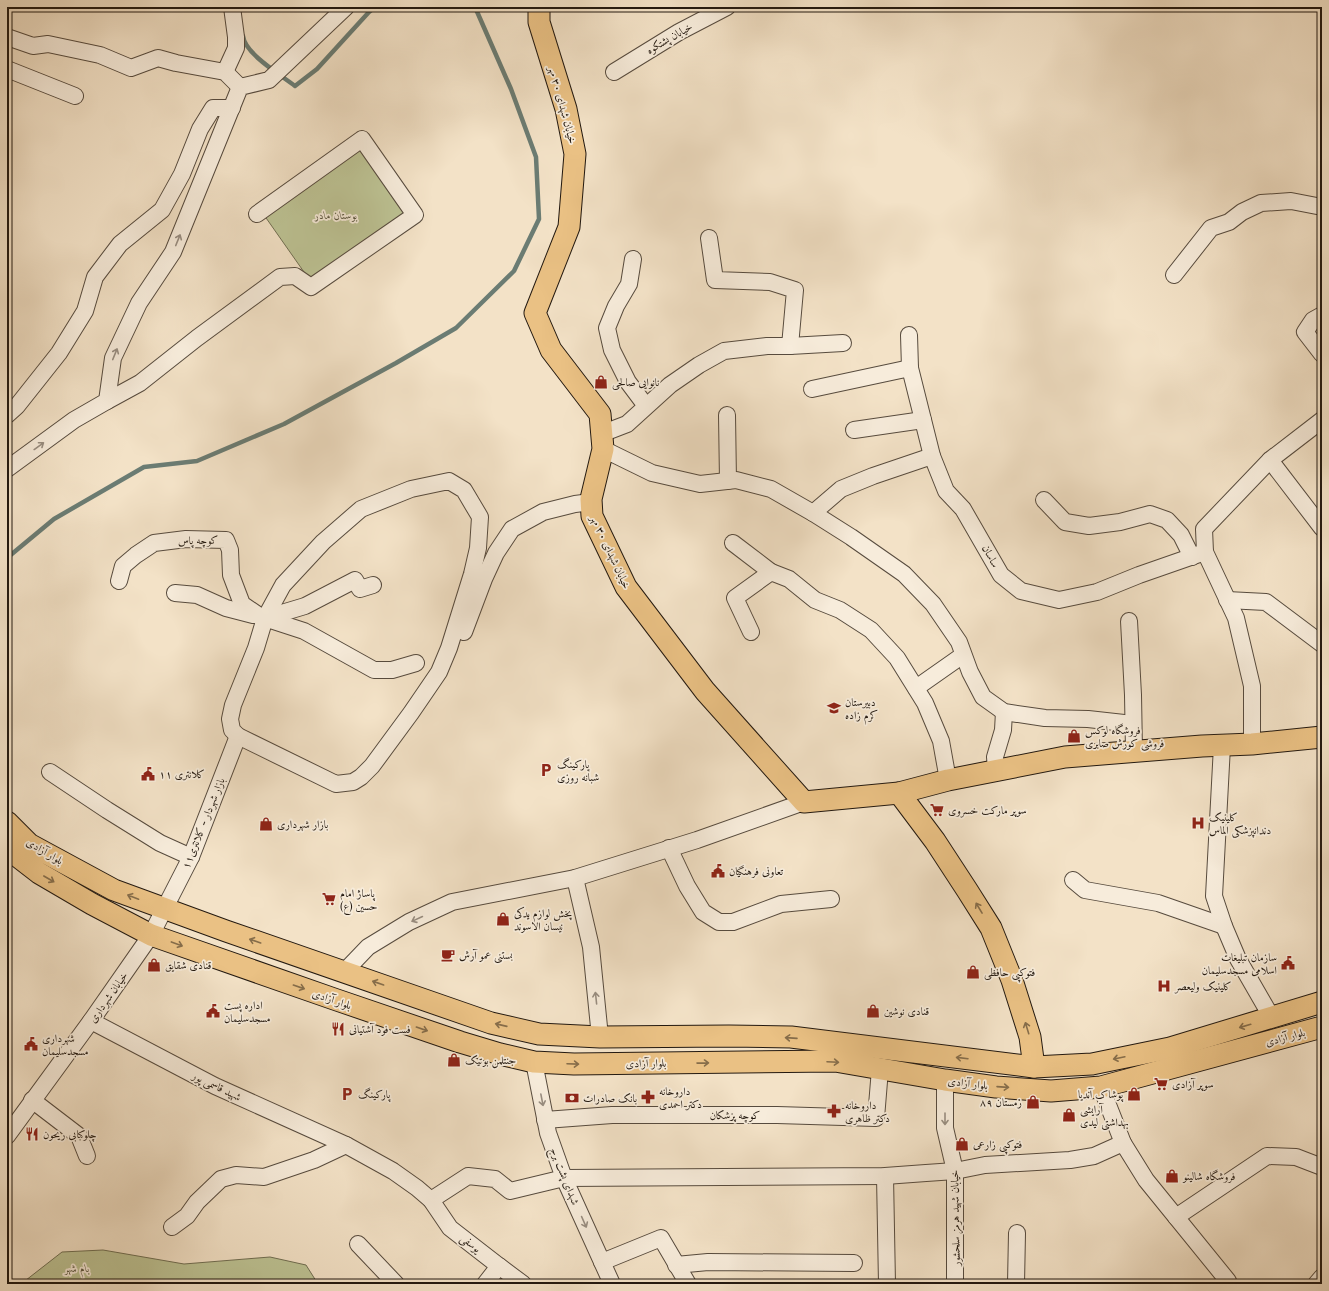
<svg xmlns="http://www.w3.org/2000/svg" width="1329" height="1291" font-family="'Libre Caslon Text',Amiri,serif">
  <rect width="100%" height="100%" fill="#f3e2c7"/>
  <filter id="stains"><feTurbulence type="fractalNoise" baseFrequency=".005" numOctaves="4"/><feColorMatrix values="0 0 0 0 .2 0 0 0 0 .09 0 0 0 0 .02 0 0 0 .5 -.17"/></filter>
  <radialGradient id="worn" r=".72"><stop offset=".6" stop-color="#630" stop-opacity="0"/><stop offset="1" stop-color="#630" stop-opacity=".3"/></radialGradient>
  <g fill="#bdc394" stroke="#706e52">
    <polygon points="361,148 408,215 311,282 264,215"/>
    <polygon points="103,1250 184,1264 270,1257 306,1265 318,1284 21,1284 62,1252"/>
  </g>
  <g fill="none" stroke-linecap="round" stroke-linejoin="round">
    <g stroke="#6b7c73" stroke-width="4.5">
      <path d="M243,36C245,54 281,75 295,86L317,69L369,12L375,7"/>
      <polyline points="7,558 54,519 144,467 197,461 284,424 396,363 456,328 514,271 539,219 536,157 511,89 475,7"/>
      <polyline points="7,714 9,748 7,752"/>
    </g>
    <g stroke="#574b3e" stroke-width="18">
      <g id="minor">
        <polyline points="7,37 33,46 48,44 100,55 131,68 158,58 176,63 225,72 240,87"/>
        <polyline points="7,69 75,96"/>
        <polyline points="225,72 236,48 236,37 232,7"/>
        <polyline points="614,72 679,32 727,7"/>
        <polyline points="633,259 629,284 616,306 607,328 612,350 628,382 646,406"/>
        <polyline points="1174,275 1211,228 1229,222 1242,212 1261,203 1291,201 1322,207"/>
        <polyline points="1322,315 1313,320 1305,332 1322,354"/>
        <polyline points="909,335 910,368 932,456 946,491 963,509 1001,575 1021,591 1059,600 1097,592 1139,575 1205,552"/>
        <polyline points="790,346 843,343"/>
        <polyline points="812,389 910,368"/>
        <polyline points="107,401 140,383 197,338 280,277 295,276 311,287 415,215 362,139 257,214"/>
        <polyline points="7,415 17,406 59,353 85,311 95,277 120,244 162,210 182,174 200,129 213,108 232,108"/>
        <polyline points="727,415 728,481"/>
        <polyline points="854,430 923,420"/>
        <polyline points="601,434 627,424 670,385 699,365 724,351 767,346 790,346 795,290 770,282 715,280 709,238"/>
        <polyline points="603,449 652,473 700,484 736,480 771,489 813,513 851,537 904,574 933,604 959,642 970,672 983,697 1004,712 1045,718 1088,719 1133,724"/>
        <polyline points="1270,460 1322,528"/>
        <polyline points="7,469 74,420 107,401 113,358 139,303 173,252 240,87 269,80 346,7"/>
        <polygon points="449,481 464,490 480,517 478,548 472,574 449,648 439,672 424,694 411,713 372,766 361,777 353,782 336,784 238,736 232,730 230,719 233,705 256,648 265,618 283,585 323,542 361,509 411,489"/>
        <polyline points="1044,500 1065,522 1089,526 1120,522 1150,514 1167,520 1181,535 1192,557"/>
        <polyline points="813,513 841,489 873,476 932,456"/>
        <polyline points="733,543 771,572"/>
        <polyline points="119,581 123,566 136,555 154,543 186,539 226,540 230,550 231,575 242,604 261,617 304,631 374,670 392,670 416,663"/>
        <polyline points="175,593 197,595 226,608 253,615"/>
        <polyline points="1227,600 1266,602 1322,644"/>
        <polyline points="265,618 305,606 355,580 360,589 373,585"/>
        <polyline points="1129,621 1133,695 1134,751"/>
        <polyline points="464,632 484,579 496,553 512,529 543,512 575,504 591,502"/>
        <polyline points="751,632 735,598 771,572 789,579 815,600 840,610 871,630 897,658 925,703 941,741 948,780"/>
        <polyline points="916,688 963,655"/>
        <polyline points="1252,744 1252,686 1236,618 1205,552 1204,529 1270,460 1322,420"/>
        <polyline points="1222,746 1214,896 1224,926 1238,959 1272,1018"/>
        <polyline points="996,770 995,757 1003,730 1004,712"/>
        <polyline points="50,772 107,810 160,843 191,857"/>
        <polyline points="669,848 687,886 703,912 719,922 733,922 781,904 831,899"/>
        <polyline points="575,878 591,947 600,1037"/>
        <polyline points="1073,880 1085,890 1158,903 1224,926"/>
        <polyline points="345,971 368,947 409,922 452,902 575,878 697,840 804,802"/>
        <polyline points="91,1021 215,1086 346,1145 393,1171 417,1188 431,1200 450,1228 499,1266 485,1284"/>
        <polyline points="534,1062 548,1133 564,1178 612,1284"/>
        <polyline points="945,1080 945,1128 955,1171 955,1284"/>
        <polyline points="1101,1087 1123,1143 1146,1180 1228,1281"/>
        <polyline points="32,1100 79,1136 87,1156"/>
        <polyline points="545,1120 612,1115 777,1115 876,1118 880,1069"/>
        <polyline points="7,1136 91,1021 151,935 191,857 238,736"/>
        <polyline points="885,1176 887,1284"/>
        <polyline points="431,1200 468,1176 495,1179 510,1191 564,1178 885,1176 926,1173 955,1171 985,1165 1070,1160 1094,1156 1123,1143"/>
        <polyline points="1176,1217 1267,1156 1296,1157 1322,1167"/>
        <polyline points="172,1227 187,1216 197,1202 221,1179 236,1175 264,1177 314,1160 346,1145"/>
        <polyline points="358,1244 396,1284"/>
        <polyline points="602,1262 661,1238 688,1284"/>
        <polyline points="676,1265 708,1262 854,1263"/>
        <polyline points="499,1266 523,1284"/>
        <polyline points="1016,1284 1017,1233"/>
        <polyline points="1316,1284 1322,1277"/>
      </g>
    </g>
    <g stroke="#231910" stroke-width="23">
      <g id="major">
        <polyline points="539,7 539,22 566,109 575,154 569,227 535,313 551,350 600,414 603,449 591,499 592,516 626,587 705,691 804,802 899,793 948,780 1065,757 1202,746 1252,744 1322,737"/>
        <polyline points="899,793 935,841 967,890 991,928 1012,980 1030,1037 1034,1067"/>
        <polyline points="7,822 29,844 114,890 226,931 491,1023 539,1034 600,1037 729,1036 791,1037 1034,1067 1092,1064 1170,1048 1322,1002"/>
        <polyline points="7,845 17,856 39,873 92,904 151,935 334,999 460,1042 500,1054 534,1062 574,1064 835,1061 945,1080 996,1087 1051,1091 1101,1087 1322,1027"/>
      </g>
    </g>
    <use href="#minor" stroke="#f7ecdb" stroke-width="16"/>
    <use href="#major" stroke="#eac184" stroke-width="21"/>
  </g>
  <defs><path id="oneway-shaft" d="M-6 0H5M1.5-3L5.5 0L1.5 3" fill="none" stroke-width="1.6" stroke-linecap="round" stroke-linejoin="round"/></defs>
  <g stroke="#988d80">
    <use href="#oneway-shaft" transform="translate(178 240) rotate(-68)"/>
    <use href="#oneway-shaft" transform="translate(115 354) rotate(-68)"/>
    <use href="#oneway-shaft" transform="translate(39 446) rotate(-36)"/>
    <use href="#oneway-shaft" transform="translate(417 919) rotate(155)"/>
    <use href="#oneway-shaft" transform="translate(596 998) rotate(-96)"/>
    <use href="#oneway-shaft" transform="translate(542 1100) rotate(79)"/>
    <use href="#oneway-shaft" transform="translate(945 1119) rotate(90)"/>
    <use href="#oneway-shaft" transform="translate(584 1222) rotate(66)"/>
  </g>
  <g stroke="#866d4a">
    <use href="#oneway-shaft" transform="translate(49 879) rotate(30)"/>
    <use href="#oneway-shaft" transform="translate(133 897) rotate(-159)"/>
    <use href="#oneway-shaft" transform="translate(979 908) rotate(-121)"/>
    <use href="#oneway-shaft" transform="translate(255 941) rotate(-161)"/>
    <use href="#oneway-shaft" transform="translate(177 944) rotate(20)"/>
    <use href="#oneway-shaft" transform="translate(378 983) rotate(-161)"/>
    <use href="#oneway-shaft" transform="translate(299 987) rotate(19)"/>
    <use href="#oneway-shaft" transform="translate(501 1025) rotate(-167)"/>
    <use href="#oneway-shaft" transform="translate(1245 1026) rotate(164)"/>
    <use href="#oneway-shaft" transform="translate(1027 1028) rotate(-107)"/>
    <use href="#oneway-shaft" transform="translate(422 1029) rotate(19)"/>
    <use href="#oneway-shaft" transform="translate(791 1038) rotate(-176)"/>
    <use href="#oneway-shaft" transform="translate(962 1058) rotate(-173)"/>
    <use href="#oneway-shaft" transform="translate(1119 1058) rotate(168)"/>
    <use href="#oneway-shaft" transform="translate(833 1062) rotate(3)"/>
    <use href="#oneway-shaft" transform="translate(703 1063) rotate(-1)"/>
    <use href="#oneway-shaft" transform="translate(573 1064) rotate(2)"/>
    <use href="#oneway-shaft" transform="translate(1003 1087) rotate(4)"/>
  </g>
  <defs>
    <g id="shop-bare" transform="scale(1.08)"><path d="M-5-2.5h2.3a2.7 3.5 0 0 1 5.4 0H5L5.5 6h-11ZM-1.5-2.5h3a1.5 2.3 0 0 0-3 0Z" fill="#8f2418" stroke="#f7ecdb" stroke-width="2.5" paint-order="stroke"/></g>
    <g id="school-bare" transform="scale(1.08)"><path d="M0-5L7-2L0 1L-7-2ZM-4 1L0 2.5L4 1V4Q0 6-4 4Z" fill="#8f2418" stroke="#f7ecdb" stroke-width="2.5" paint-order="stroke"/></g>
    <g id="parking-bare" transform="scale(1.08)"><path d="M-3.5-5.5H1a3.5 3.5 0 0 1 0 7H-1V5.5H-3.5ZM-1-3.4V-.6H.8a1.4 1.4 0 0 0 0-2.8Z" fill="#8f2418" stroke="#f7ecdb" stroke-width="2.5" paint-order="stroke"/></g>
    <g id="civic-bare" transform="scale(1.08)"><path d="M-.6-6.5H3V-4.5H.6V-3L4-1V1h2V6H-6V1h2V-1L-.6-3ZM-1.2 2.5V6h2.4V2.5Z" fill="#8f2418" stroke="#f7ecdb" stroke-width="2.5" paint-order="stroke"/></g>
    <g id="supermarket-bare" transform="scale(1.08)"><path d="M-6-5.5h2.5l.6 2H6L4.5 2H-2.5L-4.4-4H-6ZM-1.5 3.2a1.3 1.3 0 1 0 .1 0ZM3 3.2a1.3 1.3 0 1 0 .1 0Z" fill="#8f2418" stroke="#f7ecdb" stroke-width="2.5" paint-order="stroke"/></g>
    <g id="hospital-bare" transform="scale(1.08)"><path d="M-5-5h3v3.5h4V-5h3V5h-3V1.5h-4V5h-3Z" fill="#8f2418" stroke="#f7ecdb" stroke-width="2.5" paint-order="stroke"/></g>
    <g id="cafe-bare" transform="scale(1.08)"><path d="M-5.5-4.5H6V0H3Q3 3.5 0 3.5H-2.5Q-5.5 3.5-5.5 0ZM3-3.2v2h1.7v-2ZM-6 4.5H4V6H-6Z" fill="#8f2418" stroke="#f7ecdb" stroke-width="2.5" paint-order="stroke"/></g>
    <g id="restaurant-bare" transform="scale(1.08)"><path d="M-5-6h1v4h1v-4h1v4h1v-4h1v5L-1.5 .5V6h-2V.5L-5-1ZM5-6V6H3V1.5H1.5Q1.5-4 5-6Z" fill="#8f2418" stroke="#f7ecdb" stroke-width="2.5" paint-order="stroke"/></g>
    <g id="pharmacy-bare" transform="scale(1.08)"><path d="M-2-6h4v4h4v4h-4v4h-4v-4h-4v-4h4Z" fill="#8f2418" stroke="#f7ecdb" stroke-width="2.5" paint-order="stroke"/></g>
    <g id="bank-bare" transform="scale(1.08)"><path d="M-6-4H6V4H-6ZM0-2.3a2.3 2.3 0 1 0 0 4.6a2.3 2.3 0 1 0 0-4.6Z" fill="#8f2418" stroke="#f7ecdb" stroke-width="2.5" paint-order="stroke"/></g>
  </defs>
  <g fill-rule="evenodd">
    <use href="#shop-bare" x="601" y="382"/>
    <use href="#school-bare" x="834" y="708"/>
    <use href="#shop-bare" x="1074" y="736"/>
    <use href="#parking-bare" x="546" y="770"/>
    <use href="#civic-bare" x="148" y="774"/>
    <use href="#supermarket-bare" x="937" y="810"/>
    <use href="#hospital-bare" x="1198" y="823"/>
    <use href="#shop-bare" x="266" y="824"/>
    <use href="#civic-bare" x="718" y="871"/>
    <use href="#supermarket-bare" x="329" y="899"/>
    <use href="#shop-bare" x="503" y="919"/>
    <use href="#cafe-bare" x="448" y="955"/>
    <use href="#civic-bare" x="1288" y="963"/>
    <use href="#shop-bare" x="154" y="965"/>
    <use href="#shop-bare" x="973" y="972"/>
    <use href="#hospital-bare" x="1164" y="986"/>
    <use href="#civic-bare" x="213" y="1011"/>
    <use href="#shop-bare" x="873" y="1011"/>
    <use href="#restaurant-bare" x="338" y="1029"/>
    <use href="#civic-bare" x="31" y="1044"/>
    <use href="#shop-bare" x="454" y="1060"/>
    <use href="#supermarket-bare" x="1161" y="1084"/>
    <use href="#parking-bare" x="347" y="1094"/>
    <use href="#shop-bare" x="1134" y="1094"/>
    <use href="#pharmacy-bare" x="648" y="1097"/>
    <use href="#bank-bare" x="572" y="1098"/>
    <use href="#shop-bare" x="1033" y="1102"/>
    <use href="#pharmacy-bare" x="834" y="1111"/>
    <use href="#shop-bare" x="1069" y="1115"/>
    <use href="#restaurant-bare" x="32" y="1134"/>
    <use href="#shop-bare" x="962" y="1144"/>
    <use href="#shop-bare" x="1172" y="1176"/>
  </g>
  <g text-anchor="middle" dominant-baseline="central" stroke-width="3.5" stroke-linejoin="round" paint-order="stroke">
    <g font-size="11" fill="#231910" stroke="#f7ecdb">
      <text transform="translate(669 38) rotate(-30)">خیابان پشتکوه</text>
      <text transform="translate(563 105) rotate(75)">خیابان شهدای ۳۰ مهر</text>
      <text transform="translate(198 540) rotate(-1)">کوچه پاس</text>
      <text transform="translate(611 552) rotate(65)">خیابان شهدای ۳۰ مهر</text>
      <text transform="translate(991 556) rotate(61)">ساسان</text>
      <text transform="translate(203 823) rotate(-68)">بازار شهردار - کلانتری۱۱</text>
      <text transform="translate(45 851) rotate(31)">بلوار آزادی</text>
      <text transform="translate(108 997) rotate(-55)">خیابان شهرداری</text>
      <text transform="translate(332 999) rotate(19)">بلوار آزادی</text>
      <text transform="translate(1285 1037) rotate(-15)">بلوار آزادی</text>
      <text transform="translate(646 1063) rotate(-1)">بلوار آزادی</text>
      <text transform="translate(968 1083) rotate(7)">بلوار آزادی</text>
      <text transform="translate(217 1086) rotate(26)">شهید قاسمی پور</text>
      <text x="735" y="1115">کوچه پزشکان</text>
      <text transform="translate(565 1176) rotate(68)">شهدای پشت برج</text>
      <text transform="translate(955 1218) rotate(-91)">خیابان شهید هرمز سلحشور</text>
      <text transform="translate(471 1243) rotate(38)">یوسفی</text>
    </g>
    <g font-size="11" font-style="italic" fill="#59543e" stroke="#f7ecdb">
      <text x="336" y="215">بوستان مادر</text>
      <text x="77" y="1268">بام شهر</text>
    </g>
    <g font-size="11" fill="#231910" stroke="#f7ecdb" text-anchor="start">
      <text x="612" y="382">نانوایی صالحی</text>
      <text x="845" y="702">دبیرستان<tspan x="845" dy="13">کرم زاده</tspan></text>
      <text x="1085" y="730">فروشگاه لوکس<tspan x="1085" dy="13">فروشی کورش صابری</tspan></text>
      <text x="557" y="764">پارکینگ<tspan x="557" dy="13">شبانه روزی</tspan></text>
      <text x="159" y="774">کلانتری ۱۱</text>
      <text x="948" y="810">سوپر مارکت خسروی</text>
      <text x="1209" y="817">کلینیک<tspan x="1209" dy="13">دندانپزشکی الماس</tspan></text>
      <text x="277" y="824">بازار شهرداری</text>
      <text x="729" y="871">تعاونی فرهنگیان</text>
      <text x="340" y="893">پاساژ امام<tspan x="340" dy="13">حسین (ع)</tspan></text>
      <text x="514" y="913">پخش لوازم یدکی<tspan x="514" dy="13">نیسان الاسوند</tspan></text>
      <text x="459" y="955">بستنی عمو آرش</text>
      <text x="1277" y="957" text-anchor="end">سازمان تبلیغات<tspan x="1277" dy="13">اسلامی مسجدسلیمان</tspan></text>
      <text x="165" y="965">قنادی شقایق</text>
      <text x="984" y="972">فتوکپی حافظی</text>
      <text x="1175" y="986">کلینیک ولیعصر</text>
      <text x="224" y="1005">اداره پست<tspan x="224" dy="13">مسجدسلیمان</tspan></text>
      <text x="884" y="1011">قنادی نوشین</text>
      <text x="349" y="1029">فست فود آشتیانی</text>
      <text x="42" y="1038">شهرداری<tspan x="42" dy="13">مسجدسلیمان</tspan></text>
      <text x="465" y="1060">جنتلمن بوتیک</text>
      <text x="1172" y="1084">سوپر آزادی</text>
      <text x="659" y="1091">داروخانه<tspan x="659" dy="13">دکتر احمدی</tspan></text>
      <text x="358" y="1094">پارکینگ</text>
      <text x="1123" y="1094" text-anchor="end">پوشاک آندیا</text>
      <text x="583" y="1098">بانک صادرات</text>
      <text x="1022" y="1102" text-anchor="end">زمستان ۸۹</text>
      <text x="845" y="1105">داروخانه<tspan x="845" dy="13">دکتر ظاهری</tspan></text>
      <text x="1080" y="1109">آرایشی<tspan x="1080" dy="13">بهداشتی لیدی</tspan></text>
      <text x="43" y="1134">چلوکبابی ریحون</text>
      <text x="973" y="1144">فتوکپی زارعی</text>
      <text x="1183" y="1176">فروشگاه شالینو</text>
    </g>
  </g>
  <rect width="1329" height="1291" fill="none" stroke="#f3e2c7" stroke-width="24"/>
  <rect x="8" y="8" width="1313" height="1275" fill="none" stroke="#231910" stroke-width="2"/>
  <rect x="12" y="12" width="1305" height="1267" fill="none" stroke="#231910"/>
  <rect width="100%" height="100%" filter="url(#stains)"/>
  <rect width="100%" height="100%" fill="url(#worn)"/>
</svg>
